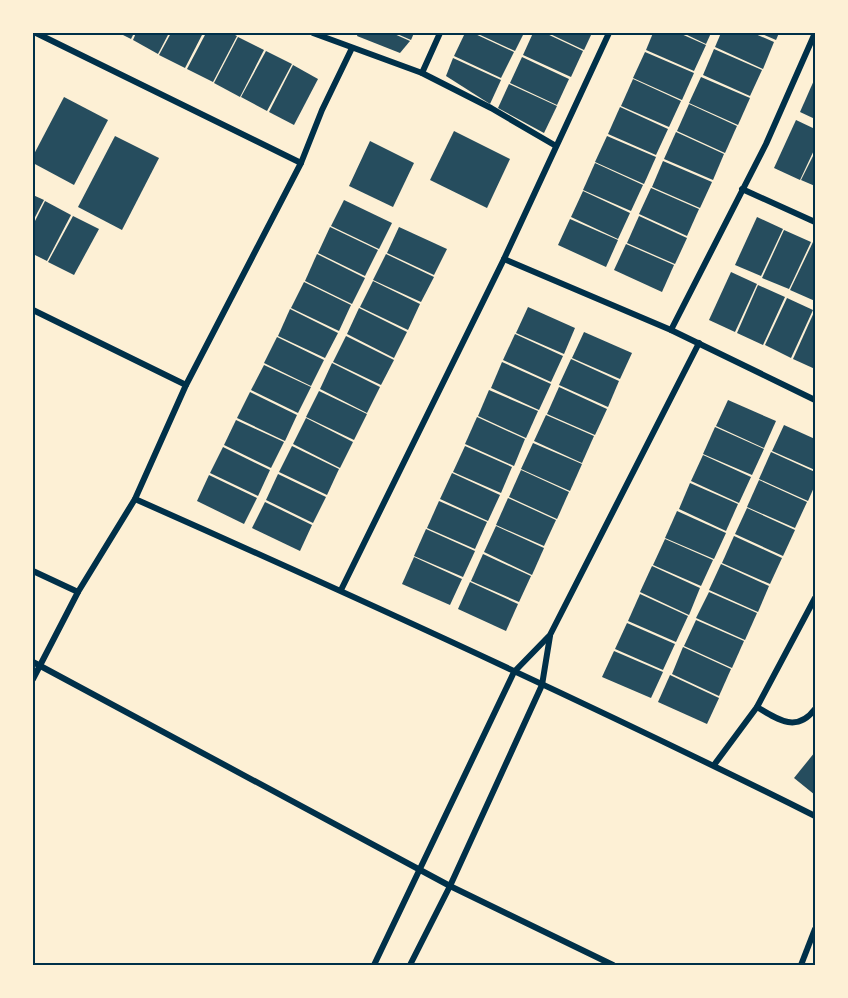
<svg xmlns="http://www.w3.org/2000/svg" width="848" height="998" font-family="'PT Sans',sans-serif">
  <rect width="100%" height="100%" fill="#fdf0d5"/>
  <g fill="#264d5e">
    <polygon points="119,33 134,33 131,39"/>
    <polygon points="136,33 169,33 158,54 133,40"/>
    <polygon points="171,33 203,33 185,68 159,55"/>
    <polygon points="206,33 231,33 237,36 213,82 187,69"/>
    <polygon points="358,33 392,33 410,41 400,53 357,36"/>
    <polygon points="395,33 414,33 411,40"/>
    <polygon points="465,33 473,33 514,52 501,78 454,56"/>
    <polygon points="476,33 524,33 515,51"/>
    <polygon points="533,33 545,33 583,51 571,77 523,55"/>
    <polygon points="548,33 592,33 584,50"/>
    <polygon points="653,33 679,33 706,45 694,71 646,50"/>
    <polygon points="683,33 711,33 706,44"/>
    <polygon points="721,33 753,33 774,42 763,69 715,47"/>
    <polygon points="760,33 779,33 776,40"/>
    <polygon points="238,37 264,50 240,97 214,83"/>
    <polygon points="714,49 762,70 750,96 703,75"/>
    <polygon points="266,51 292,64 267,111 241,97"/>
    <polygon points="645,52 694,73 682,100 633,78"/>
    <polygon points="522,57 569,79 557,105 510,83"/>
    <polygon points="453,58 501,80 490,104 446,76"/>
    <polygon points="293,65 318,79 294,125 269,112"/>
    <polygon points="701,77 750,98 738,125 689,103"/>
    <polygon points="815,78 815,119 800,112"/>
    <polygon points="633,79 681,101 669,127 621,106"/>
    <polygon points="509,84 557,106 544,133 498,108"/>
    <polygon points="64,97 108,120 74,185 33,163 33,156"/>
    <polygon points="689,104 737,126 725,153 677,131"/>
    <polygon points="620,107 668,129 656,155 608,134"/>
    <polygon points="796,120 815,129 815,148 800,180 774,168"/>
    <polygon points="454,131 510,159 487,208 430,180"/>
    <polygon points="676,132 724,154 713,180 664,159"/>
    <polygon points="115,136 159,158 122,230 78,207"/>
    <polygon points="607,136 656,157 644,184 595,162"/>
    <polygon points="370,141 414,163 393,207 349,186"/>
    <polygon points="815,152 815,186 801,180"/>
    <polygon points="663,161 712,182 700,208 652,187"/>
    <polygon points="595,163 643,185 631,211 583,190"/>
    <polygon points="651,188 699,209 687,236 639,214"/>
    <polygon points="583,191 630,213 618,239 571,217"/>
    <polygon points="33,195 44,200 33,221"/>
    <polygon points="344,200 392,223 379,249 331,226"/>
    <polygon points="45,201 71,215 47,261 33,254 33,225"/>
    <polygon points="73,216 99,229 74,275 48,262"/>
    <polygon points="639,216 687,238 675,264 627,243"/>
    <polygon points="757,217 783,229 761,276 735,265"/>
    <polygon points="570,219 618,240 606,267 558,245"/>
    <polygon points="330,227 378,250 365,276 318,253"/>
    <polygon points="399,227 447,249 434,275 387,253"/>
    <polygon points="784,230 811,242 789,289 762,278"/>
    <polygon points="813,242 815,243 815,301 790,290"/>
    <polygon points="626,244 674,265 662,292 614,270"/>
    <polygon points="317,254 365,278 352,304 305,281"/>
    <polygon points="386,254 434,277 421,302 373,280"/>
    <polygon points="731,272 757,284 735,332 709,320"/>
    <polygon points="373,281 420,304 408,330 360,307"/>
    <polygon points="304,282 351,305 339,331 291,308"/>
    <polygon points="758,285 785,297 763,345 737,333"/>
    <polygon points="787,298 813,310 791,358 765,345"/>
    <polygon points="528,307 575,328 564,354 516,333"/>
    <polygon points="359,308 407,332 394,358 347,334"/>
    <polygon points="290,309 338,333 325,358 278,336"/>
    <polygon points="815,310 815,369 793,359"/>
    <polygon points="584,332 632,353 620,379 572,358"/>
    <polygon points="515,334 563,356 551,382 503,360"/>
    <polygon points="346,336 394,360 381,385 333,362"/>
    <polygon points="277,337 324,360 311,386 264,363"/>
    <polygon points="571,359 619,381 608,407 559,385"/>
    <polygon points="502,362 551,384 539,410 491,388"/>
    <polygon points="332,363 380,387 367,413 320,389"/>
    <polygon points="264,365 311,387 298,413 251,390"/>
    <polygon points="559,387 607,409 595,435 547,414"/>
    <polygon points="489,390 538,411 526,438 478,416"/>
    <polygon points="319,391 367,414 354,440 306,417"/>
    <polygon points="250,392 297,415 285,441 237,418"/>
    <polygon points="728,400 776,421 764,448 716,426"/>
    <polygon points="546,415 594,436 582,463 534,441"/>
    <polygon points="477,417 525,439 514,466 465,444"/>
    <polygon points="306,418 353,442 340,468 293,444"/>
    <polygon points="236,420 284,442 271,468 224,445"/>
    <polygon points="784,425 815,439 815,470 772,451"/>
    <polygon points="715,427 764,449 752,475 703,454"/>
    <polygon points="533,443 582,464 570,491 521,469"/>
    <polygon points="292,446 339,469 327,495 279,472"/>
    <polygon points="465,446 512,467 501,493 453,472"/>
    <polygon points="223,447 270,470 258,496 210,473"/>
    <polygon points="771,452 815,472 815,485 808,501 759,479"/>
    <polygon points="703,455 751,477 739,503 691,481"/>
    <polygon points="521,470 569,492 557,519 509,497"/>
    <polygon points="452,473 500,495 488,521 440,499"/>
    <polygon points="278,474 326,497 313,523 266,500"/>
    <polygon points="209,475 257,498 244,524 197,501"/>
    <polygon points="759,480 807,502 795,528 747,507"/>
    <polygon points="690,483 738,504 726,531 679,509"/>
    <polygon points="508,498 556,520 544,546 496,525"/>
    <polygon points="439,501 487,522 475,549 427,528"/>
    <polygon points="265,502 312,525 300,551 252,528"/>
    <polygon points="747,508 795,530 783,556 735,534"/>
    <polygon points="677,511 726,533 714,559 665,538"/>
    <polygon points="496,526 544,548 532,575 484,552"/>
    <polygon points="426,529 475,551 463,577 414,556"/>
    <polygon points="734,536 782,558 770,584 722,563"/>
    <polygon points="665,539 713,560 701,586 653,565"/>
    <polygon points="483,554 531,576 519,602 471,581"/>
    <polygon points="414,557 462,579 450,605 402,584"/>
    <polygon points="721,564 769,586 758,612 709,590"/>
    <polygon points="652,566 700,588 689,615 640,592"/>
    <polygon points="470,582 518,604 506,631 458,609"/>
    <polygon points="709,592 757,613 745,640 696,618"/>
    <polygon points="640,594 688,616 676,642 628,621"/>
    <polygon points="696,620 744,641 732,668 684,646"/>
    <polygon points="627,623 675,644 663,670 615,649"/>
    <polygon points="683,647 731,669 719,696 672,674"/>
    <polygon points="614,651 663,672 651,698 602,677"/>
    <polygon points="670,675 719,698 707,724 658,702"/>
    <polygon points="815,752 815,795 794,778"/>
  </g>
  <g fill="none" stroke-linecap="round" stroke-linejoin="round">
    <g stroke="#003049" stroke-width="6">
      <polyline points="36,33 301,163"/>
      <polyline points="313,33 422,73 491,108 556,146"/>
      <polyline points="422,73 440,33"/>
      <polyline points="742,189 815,222"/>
      <polyline points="504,259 671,330 815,400"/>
      <polyline points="33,310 186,385"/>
      <polyline points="671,330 766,144 815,33"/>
      <path d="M135,499C363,600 591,704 815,816"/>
      <polyline points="33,571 78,592"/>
      <polyline points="341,590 504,259 609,33"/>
      <polyline points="33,662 450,886 613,965"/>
      <polyline points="33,679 78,592 135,499 186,385 301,163 322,110 352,48"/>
      <path d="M757,707C778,720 797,733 815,709"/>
      <polyline points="714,765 757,707 815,598"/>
      <polyline points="374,965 514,672 550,635 699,343"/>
      <polyline points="410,965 450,886 542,685 550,636"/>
      <polyline points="801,965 815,929"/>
    </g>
  </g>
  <rect width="848" height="998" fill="none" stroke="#fdf0d5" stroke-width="69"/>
  <rect x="34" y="34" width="780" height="930" fill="none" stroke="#003049" stroke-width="2"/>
</svg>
